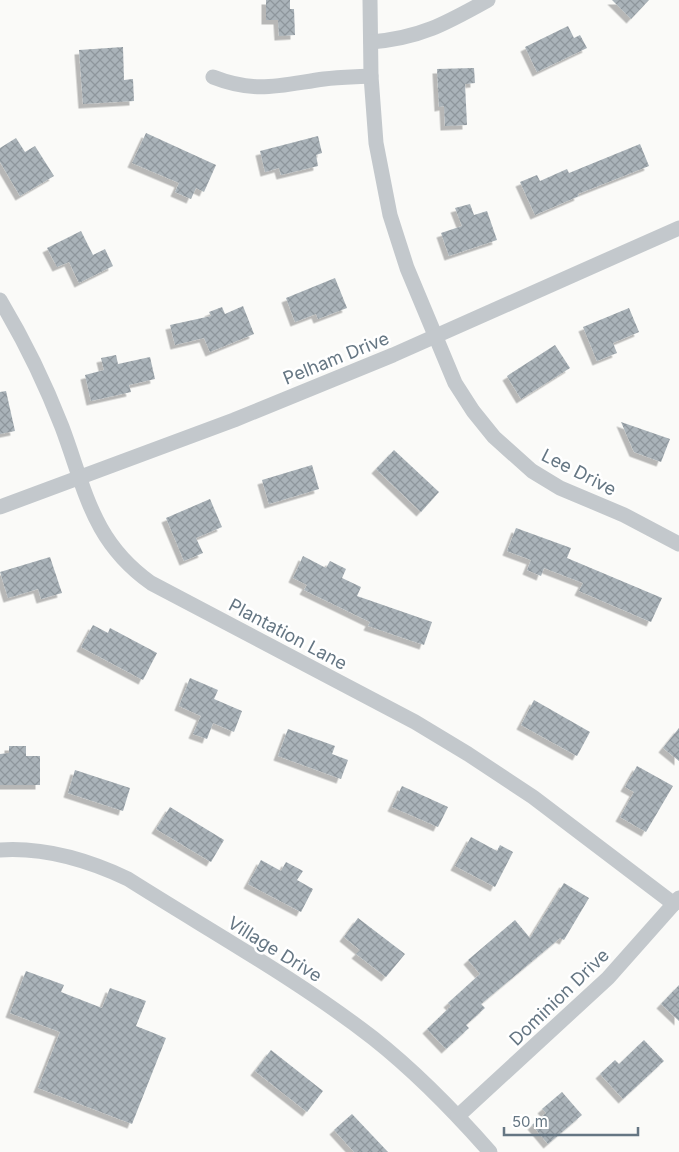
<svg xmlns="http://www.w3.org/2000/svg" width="679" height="1152" font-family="Inter,sans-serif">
  <defs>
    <pattern id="building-cross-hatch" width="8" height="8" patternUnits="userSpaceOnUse" patternTransform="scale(1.25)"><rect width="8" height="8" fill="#aab3b9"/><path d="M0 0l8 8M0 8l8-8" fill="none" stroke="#8e969c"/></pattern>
    <filter id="shadow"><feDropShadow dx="-4.5" dy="4.5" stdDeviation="0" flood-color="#0004"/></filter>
  </defs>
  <rect width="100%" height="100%" fill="#fafaf8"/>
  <g fill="url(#building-cross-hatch)" filter="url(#shadow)">
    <polygon points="266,0 290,0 290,9 294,9 295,35 279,36 278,20 266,20"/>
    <polygon points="612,0 649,0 631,19"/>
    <polygon points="568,26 574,38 580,35 587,48 537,72 525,47"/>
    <polygon points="123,47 124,80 133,79 134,101 83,104 79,50"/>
    <polygon points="474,68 475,83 465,84 467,125 445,126 444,106 439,107 437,69"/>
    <polygon points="146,133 216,165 204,192 196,188 191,199 175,192 179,183 132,163"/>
    <polygon points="318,136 322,153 316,155 318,166 281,175 279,168 265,172 260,151"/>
    <polygon points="16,138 25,152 35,146 54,176 20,196 0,162 0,148"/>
    <polygon points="640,144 649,166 578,194 579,196 535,215 520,182 537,175 540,181 567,169 569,173"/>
    <polygon points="470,204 474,215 487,211 497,240 449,256 441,233 462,226 455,208"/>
    <polygon points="81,231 93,255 105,249 113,266 79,283 69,262 57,267 47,248"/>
    <polygon points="335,278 347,308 318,319 316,314 295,322 286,298"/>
    <polygon points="243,306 254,334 210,352 204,338 175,345 170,325 211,316 209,312 222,307 225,314"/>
    <polygon points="629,308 639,332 613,343 617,353 597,361 583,327"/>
    <polygon points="555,345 570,368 521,399 507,376"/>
    <polygon points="116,355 118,364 150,357 155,379 129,385 131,392 91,401 85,375 104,370 101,358"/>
    <polygon points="6,391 15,431 0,434 0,392"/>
    <polygon points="621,422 670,439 661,462 634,452"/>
    <polygon points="394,450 439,492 421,512 376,469"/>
    <polygon points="312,465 319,489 269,504 262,480"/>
    <polygon points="210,499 222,527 196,538 203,553 184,561 166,518"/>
    <polygon points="516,528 571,548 567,558 662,598 651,622 579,591 583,583 544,568 541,576 527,570 531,560 507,551"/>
    <polygon points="303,556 326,568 330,561 346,569 342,578 361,587 357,596 432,622 424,645 368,626 370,622 304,590 307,585 293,578"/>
    <polygon points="50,557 62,593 41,599 38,589 8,598 0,572"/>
    <polygon points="93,625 108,633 110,628 157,653 143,680 81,647"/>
    <polygon points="190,678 218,690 214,699 242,711 234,732 213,723 207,739 193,734 201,716 179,706"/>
    <polygon points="534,700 590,732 577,756 521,725"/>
    <polygon points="679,728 679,761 663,748"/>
    <polygon points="288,729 335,746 332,754 348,760 341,779 278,756"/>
    <polygon points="9,746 26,746 26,756 40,756 40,785 0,785 0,754 9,753"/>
    <polygon points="637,766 673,786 646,832 620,817 634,792 625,787"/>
    <polygon points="75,770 130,788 123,811 68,793"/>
    <polygon points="402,786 448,807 438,827 392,807"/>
    <polygon points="170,807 224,840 211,862 156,829"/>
    <polygon points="471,837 497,851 500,845 513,852 495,887 455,866"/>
    <polygon points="261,860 281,871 286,862 303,871 297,880 313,889 301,912 248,884"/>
    <polygon points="564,883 589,898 564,940 560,938 481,1004 485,1008 466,1025 469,1028 446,1049 427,1029 451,1006 448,1003 480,974 468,960 515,920 530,938"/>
    <polygon points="358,918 405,954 386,977 356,954 360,950 344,937"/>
    <polygon points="26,971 64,985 61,992 102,1008 110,988 146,1001 136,1026 166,1038 132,1124 38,1088 60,1032 10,1013"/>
    <polygon points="679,985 679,1021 661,1004"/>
    <polygon points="644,1040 664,1061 623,1099 600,1074 615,1060 619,1064"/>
    <polygon points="271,1050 323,1091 307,1112 255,1071"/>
    <polygon points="562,1092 582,1115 548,1144 532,1125 546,1113 542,1109"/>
    <polygon points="352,1114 388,1152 354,1152 334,1130"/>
  </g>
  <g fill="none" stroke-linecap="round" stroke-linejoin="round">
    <g stroke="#c3c8cc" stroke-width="15">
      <polyline points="370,0 371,76 376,143 390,215 407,268 455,383 473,411 494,437 532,471 560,488 624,515 679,544"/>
      <path d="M371,42C420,38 445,24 488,0"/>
      <path d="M213,77C256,94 281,85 324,79C340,77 355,77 371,76"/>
      <path d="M0,300C24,340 45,383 62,427C86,491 92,541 151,583L415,722L468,754L533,797L674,904"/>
      <polyline points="0,507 234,420 393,355 679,228"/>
      <path d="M0,850C45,847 88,860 128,879C210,931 297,979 373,1038C416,1072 454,1111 490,1152"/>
      <polyline points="458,1116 608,978 679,898"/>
    </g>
  </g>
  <g text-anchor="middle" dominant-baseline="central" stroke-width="5" stroke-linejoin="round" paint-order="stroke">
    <g font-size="18" fill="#657683" stroke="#fff">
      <text transform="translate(336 358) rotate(-22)">Pelham Drive</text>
      <text transform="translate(579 472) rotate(27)">Lee Drive</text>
      <text transform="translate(288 634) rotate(28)">Plantation Lane</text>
      <text transform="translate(275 949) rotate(32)">Village Drive</text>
      <text transform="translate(559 997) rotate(-44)">Dominion Drive</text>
    </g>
  </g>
  <path d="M504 1127v8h134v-8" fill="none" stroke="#657683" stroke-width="2.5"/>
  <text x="512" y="1127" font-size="15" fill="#657683" stroke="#ffffff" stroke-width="4" paint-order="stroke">50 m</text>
</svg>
